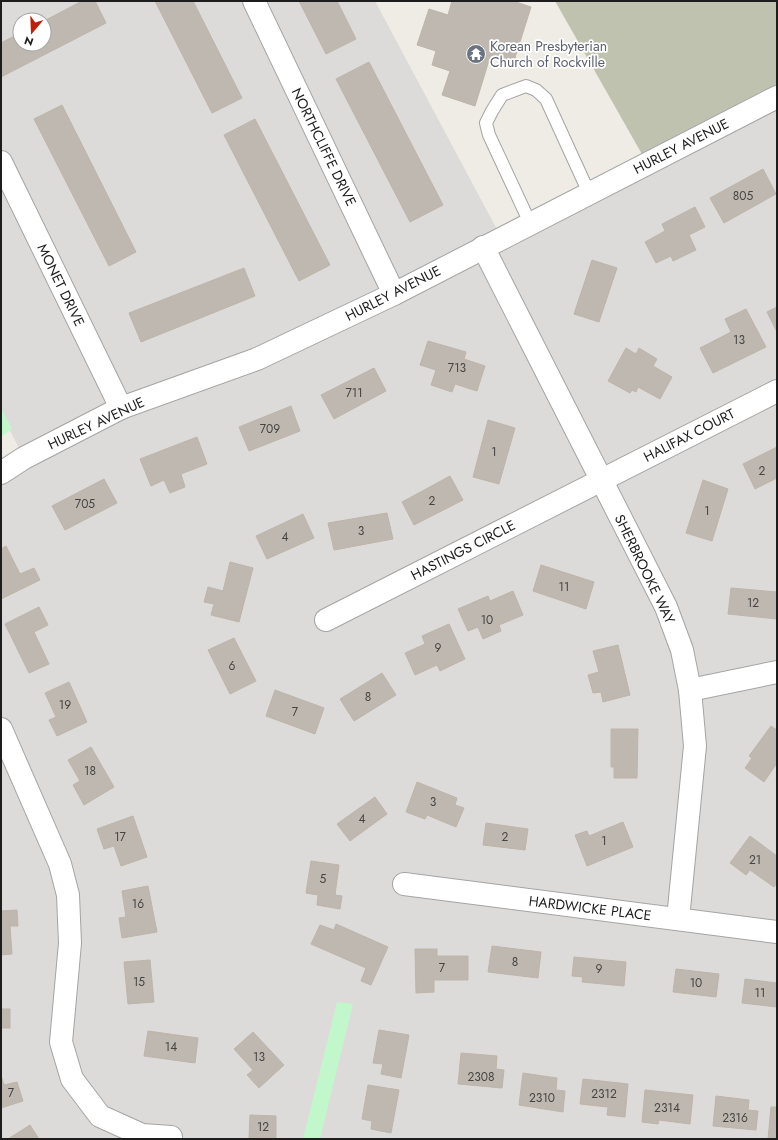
<svg xmlns="http://www.w3.org/2000/svg" width="778" height="1140" font-family="Jost,sans-serif">
  <rect width="100%" height="100%" fill="#eeece4"/>
  <path fill="#dcdbda" fill-rule="evenodd" d="M1,1H375L501,237L777,97V1139H1V473L24,458L1,413ZM20,20H44V44H20Z"/>
  <polygon fill="#c0c2b0" points="555,1 777,1 777,92 647,163"/>
  <g fill="#c2f7cc">
    <polygon points="1,408 12,429 1,437"/>
    <polygon points="337,1002 353,1004 320,1139 303,1139"/>
  </g>
  <g fill="#beb8b1" stroke="#bfb4a7">
    <polygon points="82,1 95,1 106,23 1,77 1,43 20,33 20,44 44,44 44,21"/>
    <polygon points="155,1 193,1 242,98 212,113"/>
    <polygon points="299,1 337,1 356,39 326,54"/>
    <polygon points="452,1 517,1 516,2 531,7 513,64 490,57 475,106 442,95 450,71 432,65 436,51 417,45 429,9 448,15"/>
    <polygon points="369,62 443,205 410,222 336,79"/>
    <polygon points="62,105 136,252 109,266 34,119"/>
    <polygon points="255,119 330,265 299,281 224,135"/>
    <polygon points="763,169 776,194 724,223 710,198"/>
    <polygon points="695,207 705,227 689,235 696,250 673,261 671,256 656,263 645,242 665,231 662,224"/>
    <polygon points="592,260 617,268 599,322 574,314"/>
    <polygon points="244,268 255,296 141,342 129,313"/>
    <polygon points="777,307 777,332 767,312"/>
    <polygon points="746,309 766,347 713,373 700,348 731,332 725,319"/>
    <polygon points="428,341 466,352 464,359 485,366 477,391 455,384 452,392 431,385 436,370 420,365"/>
    <polygon points="626,348 636,354 639,348 657,359 653,366 672,377 660,399 638,387 636,392 632,390 630,393 608,381"/>
    <polygon points="374,368 386,391 334,419 321,395"/>
    <polygon points="291,406 300,431 249,451 239,427"/>
    <polygon points="488,420 515,428 499,484 473,477"/>
    <polygon points="197,437 207,464 181,474 185,487 170,493 164,480 151,486 140,459"/>
    <polygon points="777,447 777,478 755,489 743,464"/>
    <polygon points="450,476 463,500 414,525 402,502"/>
    <polygon points="104,479 117,503 65,530 52,506"/>
    <polygon points="703,480 728,489 712,541 686,533"/>
    <polygon points="387,513 393,539 334,550 328,523"/>
    <polygon points="303,514 314,538 267,559 256,536"/>
    <polygon points="6,546 20,574 34,568 40,580 1,599 1,549"/>
    <polygon points="230,562 253,568 239,622 211,615 214,604 204,602 208,587 223,591"/>
    <polygon points="541,565 594,582 586,609 533,591"/>
    <polygon points="731,588 777,592 777,619 728,614"/>
    <polygon points="513,591 523,615 499,625 501,631 483,639 478,627 468,631 458,609 488,596 490,601"/>
    <polygon points="39,607 48,625 34,632 49,664 29,673 5,624"/>
    <polygon points="449,624 465,659 440,671 437,665 415,675 405,653 425,644 422,636"/>
    <polygon points="234,638 256,681 230,694 208,650"/>
    <polygon points="618,645 630,695 603,702 601,692 593,693 588,675 599,672 593,651"/>
    <polygon points="382,673 396,695 354,721 340,699"/>
    <polygon points="69,682 87,722 57,736 49,720 56,717 45,693"/>
    <polygon points="275,690 324,708 315,734 266,716"/>
    <polygon points="771,726 777,730 777,763 764,782 745,768 752,758 749,756"/>
    <polygon points="611,729 638,729 637,778 614,778 614,767 611,767"/>
    <polygon points="91,747 114,787 84,805 73,785 80,781 68,760"/>
    <polygon points="417,782 457,798 455,805 464,808 456,827 427,815 425,819 406,812"/>
    <polygon points="375,797 387,814 350,841 337,824"/>
    <polygon points="133,816 147,857 121,866 114,846 104,849 97,829"/>
    <polygon points="623,822 633,847 587,866 575,835 587,831 589,836"/>
    <polygon points="486,823 528,829 525,850 483,845"/>
    <polygon points="750,836 777,856 777,883 774,887 750,870 746,875 730,863"/>
    <polygon points="311,861 339,865 335,895 342,896 340,909 317,905 318,895 306,893"/>
    <polygon points="148,886 157,932 122,938 119,918 126,917 122,891"/>
    <polygon points="17,910 18,926 10,926 12,954 1,955 1,911"/>
    <polygon points="336,924 388,947 371,985 361,981 366,968 311,944 320,925 334,930"/>
    <polygon points="492,946 541,952 538,978 488,972"/>
    <polygon points="415,949 437,949 437,956 468,956 468,980 434,980 434,992 416,993"/>
    <polygon points="574,957 626,962 624,986 582,982 583,977 572,976"/>
    <polygon points="150,960 154,1002 128,1004 124,962"/>
    <polygon points="676,969 719,974 716,997 673,992"/>
    <polygon points="745,979 777,983 777,1007 742,1003"/>
    <rect x="1" y="1009" width="9" height="19"/>
    <polygon points="379,1030 409,1035 401,1078 381,1074 383,1064 373,1063"/>
    <polygon points="148,1031 198,1038 195,1063 144,1056"/>
    <polygon points="253,1032 284,1065 259,1088 247,1075 253,1070 234,1049"/>
    <polygon points="461,1053 497,1056 496,1069 504,1070 502,1088 458,1084"/>
    <polygon points="523,1073 557,1078 556,1090 565,1091 563,1112 519,1105"/>
    <polygon points="1,1075 4,1085 17,1082 23,1101 1,1108"/>
    <polygon points="583,1079 628,1084 625,1117 607,1115 608,1107 580,1104"/>
    <polygon points="368,1085 399,1090 391,1133 371,1129 372,1121 362,1119"/>
    <polygon points="645,1090 693,1095 690,1124 659,1120 658,1124 642,1122"/>
    <polygon points="716,1096 749,1100 748,1110 758,1111 756,1130 713,1126"/>
    <polygon points="771,1107 777,1107 777,1139 768,1139"/>
    <polygon points="250,1115 276,1116 276,1139 249,1139"/>
    <polygon points="30,1125 39,1139 8,1139"/>
  </g>
  <g fill="none" stroke-linecap="round" stroke-linejoin="round">
    <g stroke="#a4a4a4" stroke-width="14">
      <polyline id="service" points="530,223 489,135 486,123 492,111 502,95 526,86 536,90 546,99 589,193"/>
    </g>
    <g stroke="#a4a4a4" stroke-width="24">
      <g id="minor">
        <polyline points="254,1 394,294"/>
        <polyline points="1,162 121,408"/>
        <polyline points="483,247 666,607 682,650 690,690 695,746 678,919"/>
        <polyline points="326,620 777,391"/>
        <polyline points="690,690 777,672"/>
        <polyline points="1,729 60,864 68,895 70,943 61,1042 72,1079 100,1116 142,1135 171,1137"/>
        <polyline points="404,884 777,932"/>
      </g>
    </g>
    <g stroke="#a4a4a4" stroke-width="24">
      <polyline id="tertiary" points="1,473 24,458 121,408 257,359 394,294 777,97"/>
    </g>
    <use href="#service" stroke="#fff" stroke-width="12"/>
    <use href="#minor" stroke="#fff" stroke-width="22"/>
    <use href="#tertiary" stroke="#fff" stroke-width="22"/>
  </g>
  <defs>
    <g id="temple-disc" transform="scale(1)"><circle r="9.5" fill="#6b7280" stroke="#fff"/><path d="M0-6L5-2H3V0L6.5 2.5H4V6H1.5V3h-3V6H-4V2.5H-6.5L-3 0V-2H-5Z" fill="#fff"/></g>
  </defs>
  <g fill-rule="evenodd">
    <use href="#temple-disc" x="476" y="54"/>
  </g>
  <g text-anchor="middle" dominant-baseline="central" stroke-width="3.5" stroke-linejoin="round" paint-order="stroke">
    <g font-size="12" fill="#454442">
      <text x="743" y="196">805</text>
      <text x="739" y="340">13</text>
      <text x="457" y="368">713</text>
      <text x="354" y="393">711</text>
      <text x="270" y="429">709</text>
      <text x="494" y="452">1</text>
      <text x="762" y="471">2</text>
      <text x="432" y="501">2</text>
      <text x="85" y="504">705</text>
      <text x="707" y="511">1</text>
      <text x="361" y="531">3</text>
      <text x="285" y="537">4</text>
      <text x="564" y="587">11</text>
      <text x="753" y="603">12</text>
      <text x="487" y="620">10</text>
      <text x="438" y="648">9</text>
      <text x="232" y="666">6</text>
      <text x="368" y="697">8</text>
      <text x="65" y="705">19</text>
      <text x="295" y="712">7</text>
      <text x="90" y="771">18</text>
      <text x="433" y="802">3</text>
      <text x="362" y="819">4</text>
      <text x="120" y="837">17</text>
      <text x="505" y="837">2</text>
      <text x="604" y="841">1</text>
      <text x="755" y="860">21</text>
      <text x="323" y="879">5</text>
      <text x="138" y="904">16</text>
      <text x="515" y="962">8</text>
      <text x="442" y="968">7</text>
      <text x="599" y="969">9</text>
      <text x="139" y="982">15</text>
      <text x="696" y="983">10</text>
      <text x="760" y="993">11</text>
      <text x="171" y="1047">14</text>
      <text x="259" y="1057">13</text>
      <text x="481" y="1077">2308</text>
      <text x="11" y="1093">7</text>
      <text x="604" y="1094">2312</text>
      <text x="542" y="1098">2310</text>
      <text x="667" y="1108">2314</text>
      <text x="735" y="1118">2316</text>
      <text x="263" y="1127">12</text>
    </g>
    <g font-size="14" fill="#5b616d" stroke="#fff" text-anchor="start">
      <text x="490" y="46">Korean Presbyterian<tspan x="490" dy="16">Church of Rockville</tspan></text>
    </g>
    <g font-size="14" fill="#1d1d1d" stroke="#fff">
      <text transform="translate(681 146) rotate(-27)">HURLEY AVENUE</text>
      <text transform="translate(324 147) rotate(64)">NORTHCLIFFE DRIVE</text>
      <text transform="translate(61 285) rotate(64)">MONET DRIVE</text>
      <text transform="translate(393 293) rotate(-27)">HURLEY AVENUE</text>
      <text transform="translate(96 423) rotate(-25)">HURLEY AVENUE</text>
      <text transform="translate(689 435) rotate(-27)">HALIFAX COURT</text>
      <text transform="translate(463 550) rotate(-27)">HASTINGS CIRCLE</text>
      <text transform="translate(645 569) rotate(64)">SHERBROOKE WAY</text>
      <text transform="translate(590 908) rotate(7)">HARDWICKE PLACE</text>
    </g>
  </g>
  <rect width="778" height="1140" fill="none" stroke="#1d1d1d" stroke-width="4"/>
  <g transform="translate(32 32) rotate(199)"><circle r="19" fill="#ffffff" stroke="#a5a5a5"/>
  <path d="M0-3L7 15L0 10L-7 15Z" fill="#c11e0a"/>
  <text y="-6" font-size="11" font-weight="bold" text-anchor="middle" fill="#1d1d1d">N</text>
  </g>
</svg>
